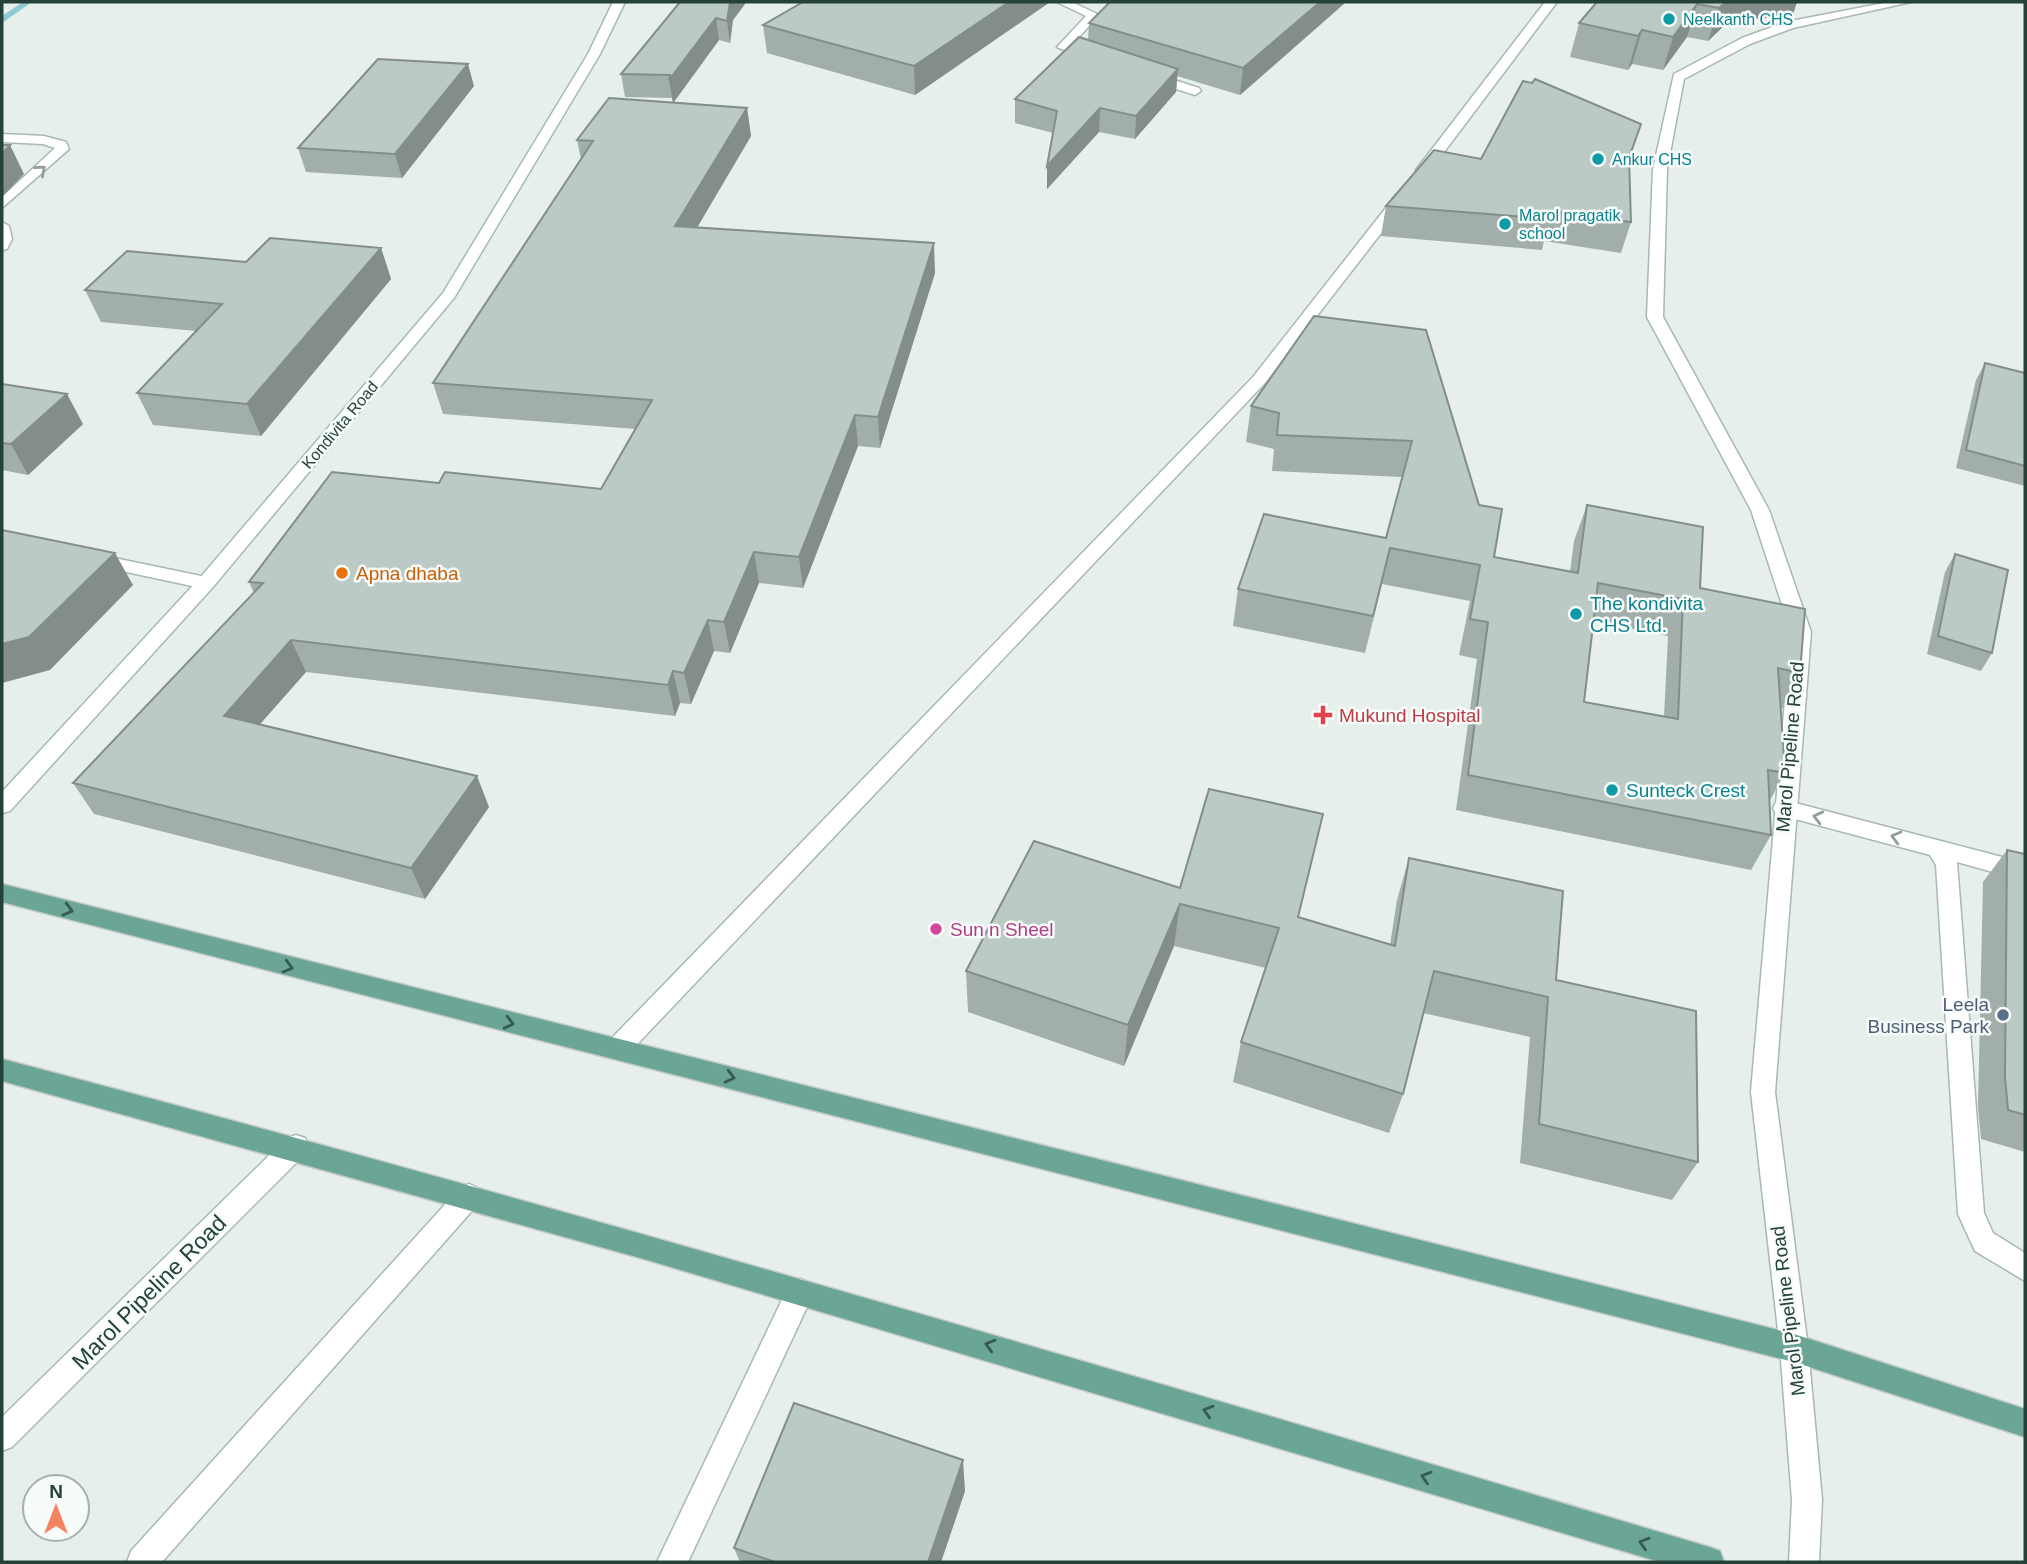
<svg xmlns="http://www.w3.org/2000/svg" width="2027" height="1564" font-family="Helvetica,sans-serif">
  <rect width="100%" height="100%" fill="#e6efeb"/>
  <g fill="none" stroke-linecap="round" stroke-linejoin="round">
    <polygon fill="#8ec9d4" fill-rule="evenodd" points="23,2 32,2 2,23 2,16"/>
    <g stroke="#a8b8b2" stroke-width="3">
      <g id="lane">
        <polygon points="1057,2 1072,2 1099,15 1071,46 1095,54 1095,60 1087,60 1057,47 1086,16"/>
        <polygon points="1545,2 1557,2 1426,176 1416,176 1416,170"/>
        <polygon points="1152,73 1199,88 1201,91 1195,95 1148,80 1146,77"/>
        <polygon points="2,134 44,136 66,142 69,149 2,208 2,197 55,148 43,144 2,142"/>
        <polygon points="1401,194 1406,195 1406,201 1265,383 626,1056 617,1059 608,1056 605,1049 608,1042 1253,377 1396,195"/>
        <polygon points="2,222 9,226 12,239 7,249 2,250"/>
        <polygon points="95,554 206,577 215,583 206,589 89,564 86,560"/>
        <polygon points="1784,800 2025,863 2025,881 1957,862 1984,1213 1993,1233 2025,1253 2025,1281 1975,1251 1958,1214 1936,865 1930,855 1776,814 1773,808 1776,802"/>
      </g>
    </g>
    <g stroke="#a8b8b2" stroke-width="3">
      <g id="street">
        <polygon points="1889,2 1911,2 1793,28 1750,44 1684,79 1667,169 1663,317 1769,510 1811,632 1775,1092 1808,1348 1822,1500 1819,1562 1789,1562 1792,1500 1780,1348 1751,1092 1791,632 1751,510 1647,317 1653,169 1674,74 1742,38 1786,22"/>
        <polygon points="469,1184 478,1188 482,1196 478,1204 162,1562 127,1562 131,1551 460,1188"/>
        <polygon points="800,1279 810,1283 814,1292 688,1562 657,1562 790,1283"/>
      </g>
    </g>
    <g stroke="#a4bbb3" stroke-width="3">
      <g id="secondary">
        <polygon points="613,2 625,2 600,54 454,298 213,587 10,811 2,813 2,792 199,579 443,293 588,54"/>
        <polygon points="296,1135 305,1138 309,1146 305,1154 12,1447 2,1451 2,1417 287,1138"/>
      </g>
    </g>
    <g stroke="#c2cac8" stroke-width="3">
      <g id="primary">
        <polygon points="2,884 1794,1334 2025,1409 2025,1437 1794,1362 2,902"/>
        <path d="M2,1059C575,1210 1142,1377 1709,1547L1720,1551L1724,1562H1660L644,1259L2,1081Z"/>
      </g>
    </g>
    <use href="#lane" fill="#fff" fill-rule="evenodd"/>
    <use href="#street" fill="#fff" fill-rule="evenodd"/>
    <use href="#secondary" fill="#fff" fill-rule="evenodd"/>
    <use href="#primary" fill="#6aa596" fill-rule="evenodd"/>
  </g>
  <g fill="#a1aea9" fill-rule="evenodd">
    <polygon points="680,2 745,4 733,20 730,43 719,40 674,102 747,108 751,136 697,228 935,273 880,448 858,446 803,588 759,583 730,653 714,651 691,704 680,703 675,716 306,672 260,724 489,807 425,899 94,814 73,783 254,593 249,582 439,483 601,489 636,429 443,414 433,383 581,159 577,140 673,102 672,98 625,97 621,74"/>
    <polygon points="1050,2 915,95 767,53 763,25"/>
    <polygon points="1110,2 1346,2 1240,95 1177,76 1176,92 1135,139 1099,132 1047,189 1047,166 1053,133 1015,123 1015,99 1088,40 1089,23"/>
    <polygon points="1597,2 1797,2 1793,14 1727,23 1708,41 1687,37 1663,70 1632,64 1628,70 1570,57 1579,23"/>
    <polygon points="474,86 402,178 306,172 298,148"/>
    <polygon points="1481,159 1629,162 1631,222 1621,253 1544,241 1542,250 1381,236 1386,206"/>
    <polygon points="381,248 391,279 261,436 153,425 137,393 196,331 101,322 85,290 246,262"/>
    <path d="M1426,330L1494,557L1570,572L1574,541L1587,505L1700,588L1800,673L1782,709H1781L1785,773L1769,802L1771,835L1751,870L1456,810L1477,659L1459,655L1470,601L1382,584L1365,653L1233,626L1238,589L1386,538L1402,477L1272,471L1274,449L1246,442L1251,406ZM1593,621L1668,636L1664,717L1584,702Z"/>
    <polygon points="1985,363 2025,373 2025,486 1956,468 1976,380"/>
    <polygon points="2,384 83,424 28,475 2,470"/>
    <polygon points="1955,554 1992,653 1981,671 1927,654 1945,572"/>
    <polygon points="2007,850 2025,854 2025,1152 1981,1139 1978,1107 1983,882"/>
    <polygon points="1409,858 1556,980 1698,1162 1672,1200 1520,1163 1530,1037 1423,1013 1403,1094 1389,1133 1233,1082 1241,1042 1266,968 1174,946 1124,1066 968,1012 966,971 1180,888 1299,917 1390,945 1397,900"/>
    <polygon points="965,1491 941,1562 740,1562 734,1548"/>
  </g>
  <g fill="#838d89">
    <polygon points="730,2 744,2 745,4 733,20 730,43 727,21"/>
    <polygon points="1009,2 1050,2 915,95 914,66"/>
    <polygon points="1320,2 1346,2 1240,95 1243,68"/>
    <polygon points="1726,2 1797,2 1793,14 1727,23 1708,41 1719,8"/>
    <polygon points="1697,4 1687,37 1663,70 1673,37"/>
    <polygon points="716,18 719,40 673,103 669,80"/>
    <polygon points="1642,30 1632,64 1628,70 1638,36"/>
    <polygon points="468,64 474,86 402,178 395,154"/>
    <polygon points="1178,69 1176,92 1135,139 1136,116"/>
    <polygon points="747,108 751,136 680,256 675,226"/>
    <polygon points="1100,108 1099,132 1047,189 1047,166"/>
    <polygon points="10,145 24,174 2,197 2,154"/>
    <polygon points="934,243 935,273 880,448 878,417"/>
    <polygon points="381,248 391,279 261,436 247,404"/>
    <polygon points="67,394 83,424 28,475 11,444"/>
    <polygon points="855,415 858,446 803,588 799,557"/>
    <polygon points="754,552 759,583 730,653 724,622"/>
    <polygon points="115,553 133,585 50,670 2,683 2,644"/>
    <polygon points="708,620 714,651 691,704 684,673"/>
    <polygon points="291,640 306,672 240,747 224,716"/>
    <polygon points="673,671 680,703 675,716 668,685"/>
    <polygon points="477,776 489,807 425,899 411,868"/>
    <polygon points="1180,904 1174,946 1124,1066 1128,1025"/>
    <polygon points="963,1460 965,1491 941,1562 928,1562"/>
  </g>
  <g fill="#bbcac4" stroke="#838d89" stroke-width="2" fill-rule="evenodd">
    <polygon points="680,2 730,2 727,21 716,18 669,80 670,75 621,74"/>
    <polygon points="803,2 1009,2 914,66 763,25"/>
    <polygon points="1110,2 1320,2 1243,68 1089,23"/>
    <polygon points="1597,2 1726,2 1719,8 1697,4 1673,37 1642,30 1638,36 1579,23"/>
    <polygon points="1079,37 1178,69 1136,116 1100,108 1047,166 1057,111 1015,99"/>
    <polygon points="378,59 468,64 395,154 298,148"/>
    <polygon points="1535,79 1641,124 1629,158 1631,222 1551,211 1550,219 1386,206 1434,150 1481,159 1523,81 1532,83"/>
    <polygon points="609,98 747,108 675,226 934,243 878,417 855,415 799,557 754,552 724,622 708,620 684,673 673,671 668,685 291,640 224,716 477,776 411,868 73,783 263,583 249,582 332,472 439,483 445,472 601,489 652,400 433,383 593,141 577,140"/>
    <polygon points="2,145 10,145 2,154"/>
    <polygon points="270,238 381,248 247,404 137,393 222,304 85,290 127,251 246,262"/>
    <path d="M1314,316L1426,330L1479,505L1502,509L1494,557L1578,573L1587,505L1703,527L1700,588L1805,609L1800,673L1778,668L1785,773L1768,770L1771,835L1468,775L1488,622L1470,619L1480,565L1390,548L1373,616L1238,589L1264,514L1386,538L1412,441L1277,435L1279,413L1251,406ZM1598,583L1683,599L1678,719L1584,702Z"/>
    <polygon points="1985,363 2025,373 2025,466 1966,450"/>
    <polygon points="2,384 67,394 11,444 2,443"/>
    <polygon points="2,530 115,553 29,637 2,644"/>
    <polygon points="1955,554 2008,570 1992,653 1938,636"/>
    <polygon points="1209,789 1323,814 1298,917 1395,946 1409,858 1563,891 1556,980 1696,1011 1698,1162 1539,1124 1548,997 1434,971 1403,1094 1241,1042 1279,928 1180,904 1128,1025 966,971 1034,841 1180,888"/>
    <polygon points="2007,850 2025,854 2025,1115 2008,1110 2005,1077"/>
    <polygon points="794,1403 963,1460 928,1562 775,1562 734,1548"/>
  </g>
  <defs><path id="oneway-chevron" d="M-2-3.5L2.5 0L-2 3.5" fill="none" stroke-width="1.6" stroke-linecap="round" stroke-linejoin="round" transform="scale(1.75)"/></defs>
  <g stroke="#92a09c">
    <use href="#oneway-chevron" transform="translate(41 170) rotate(-41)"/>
    <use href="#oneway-chevron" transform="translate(1818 817) rotate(-166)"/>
    <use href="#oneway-chevron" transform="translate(1896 837) rotate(-165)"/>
  </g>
  <g stroke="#365b51">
    <use href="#oneway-chevron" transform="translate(68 910) rotate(15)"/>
    <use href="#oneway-chevron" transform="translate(288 967) rotate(15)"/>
    <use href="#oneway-chevron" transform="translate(509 1023) rotate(14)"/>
    <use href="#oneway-chevron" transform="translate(730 1077) rotate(14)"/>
    <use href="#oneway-chevron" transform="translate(990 1345) rotate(-164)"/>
    <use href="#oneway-chevron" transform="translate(1208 1411) rotate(-163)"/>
    <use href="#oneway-chevron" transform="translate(1426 1477) rotate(-163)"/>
    <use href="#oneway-chevron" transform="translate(1644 1543) rotate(-163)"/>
  </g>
  <g fill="#0f9aa8" stroke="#f7fbf9" stroke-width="2.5">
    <circle cx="1669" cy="19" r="7"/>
    <circle cx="1598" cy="159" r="7"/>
    <circle cx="1505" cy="224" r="7"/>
    <circle cx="1576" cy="614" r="7"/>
    <circle cx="1612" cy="790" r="7"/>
  </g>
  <circle fill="#e8710a" stroke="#f7fbf9" stroke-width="2.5" cx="342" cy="573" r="7"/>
  <path fill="#e0444e" stroke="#f7fbf9" stroke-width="2.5" d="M1319.5 704.5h7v7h7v7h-7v7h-7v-7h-7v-7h7z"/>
  <circle fill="#d1479c" stroke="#f7fbf9" stroke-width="2.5" cx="936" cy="929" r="7"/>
  <circle fill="#5c6f8a" stroke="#f7fbf9" stroke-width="2.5" cx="2003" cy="1015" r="7"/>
  <g text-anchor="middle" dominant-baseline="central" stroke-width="5" stroke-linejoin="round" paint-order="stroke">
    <g font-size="16" fill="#0d838f" stroke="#f7fbf9" text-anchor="start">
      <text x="1683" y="19">Neelkanth CHS</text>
      <text x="1612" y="159">Ankur CHS</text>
      <text x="1519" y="215">Marol pragatik<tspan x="1519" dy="18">school</tspan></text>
    </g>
    <g font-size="16" fill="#24423a" stroke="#f7fbf9">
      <text transform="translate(340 425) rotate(-50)">Kondivita Road</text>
    </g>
    <g font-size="19" fill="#c56008" stroke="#f7fbf9" text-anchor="start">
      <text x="356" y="573">Apna dhaba</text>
    </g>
    <g font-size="19" fill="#0d838f" stroke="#f7fbf9" text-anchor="start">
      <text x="1590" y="603">The kondivita<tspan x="1590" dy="22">CHS Ltd.</tspan></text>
      <text x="1626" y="790">Sunteck Crest</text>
    </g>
    <g font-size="19" fill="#be3a42" stroke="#f7fbf9" text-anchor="start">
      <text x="1339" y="715">Mukund Hospital</text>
    </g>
    <g font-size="19" fill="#24423a" stroke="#f7fbf9">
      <text transform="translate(1790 747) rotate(-85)">Marol Pipeline Road</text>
      <text transform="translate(1788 1311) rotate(-97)">Marol Pipeline Road</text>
    </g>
    <g font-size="19" fill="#b23c85" stroke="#f7fbf9" text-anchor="start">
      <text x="950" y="929">Sun n Sheel</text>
    </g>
    <g font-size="19" fill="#4e5e75" stroke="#f7fbf9" text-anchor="end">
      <text x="1989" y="1004">Leela<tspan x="1989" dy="22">Business Park</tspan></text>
    </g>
    <g font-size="23" fill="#24423a" stroke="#f7fbf9">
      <text transform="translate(149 1292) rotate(-45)">Marol Pipeline Road</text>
    </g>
  </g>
  <rect width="2027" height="1564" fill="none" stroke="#24423a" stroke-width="7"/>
  <g transform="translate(56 1508)"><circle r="33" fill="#f7fbf9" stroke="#a3b1ad" stroke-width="2"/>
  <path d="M0-5L12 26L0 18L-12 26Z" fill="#f4845f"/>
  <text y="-10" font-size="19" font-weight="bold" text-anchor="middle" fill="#24423a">N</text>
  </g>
</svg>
